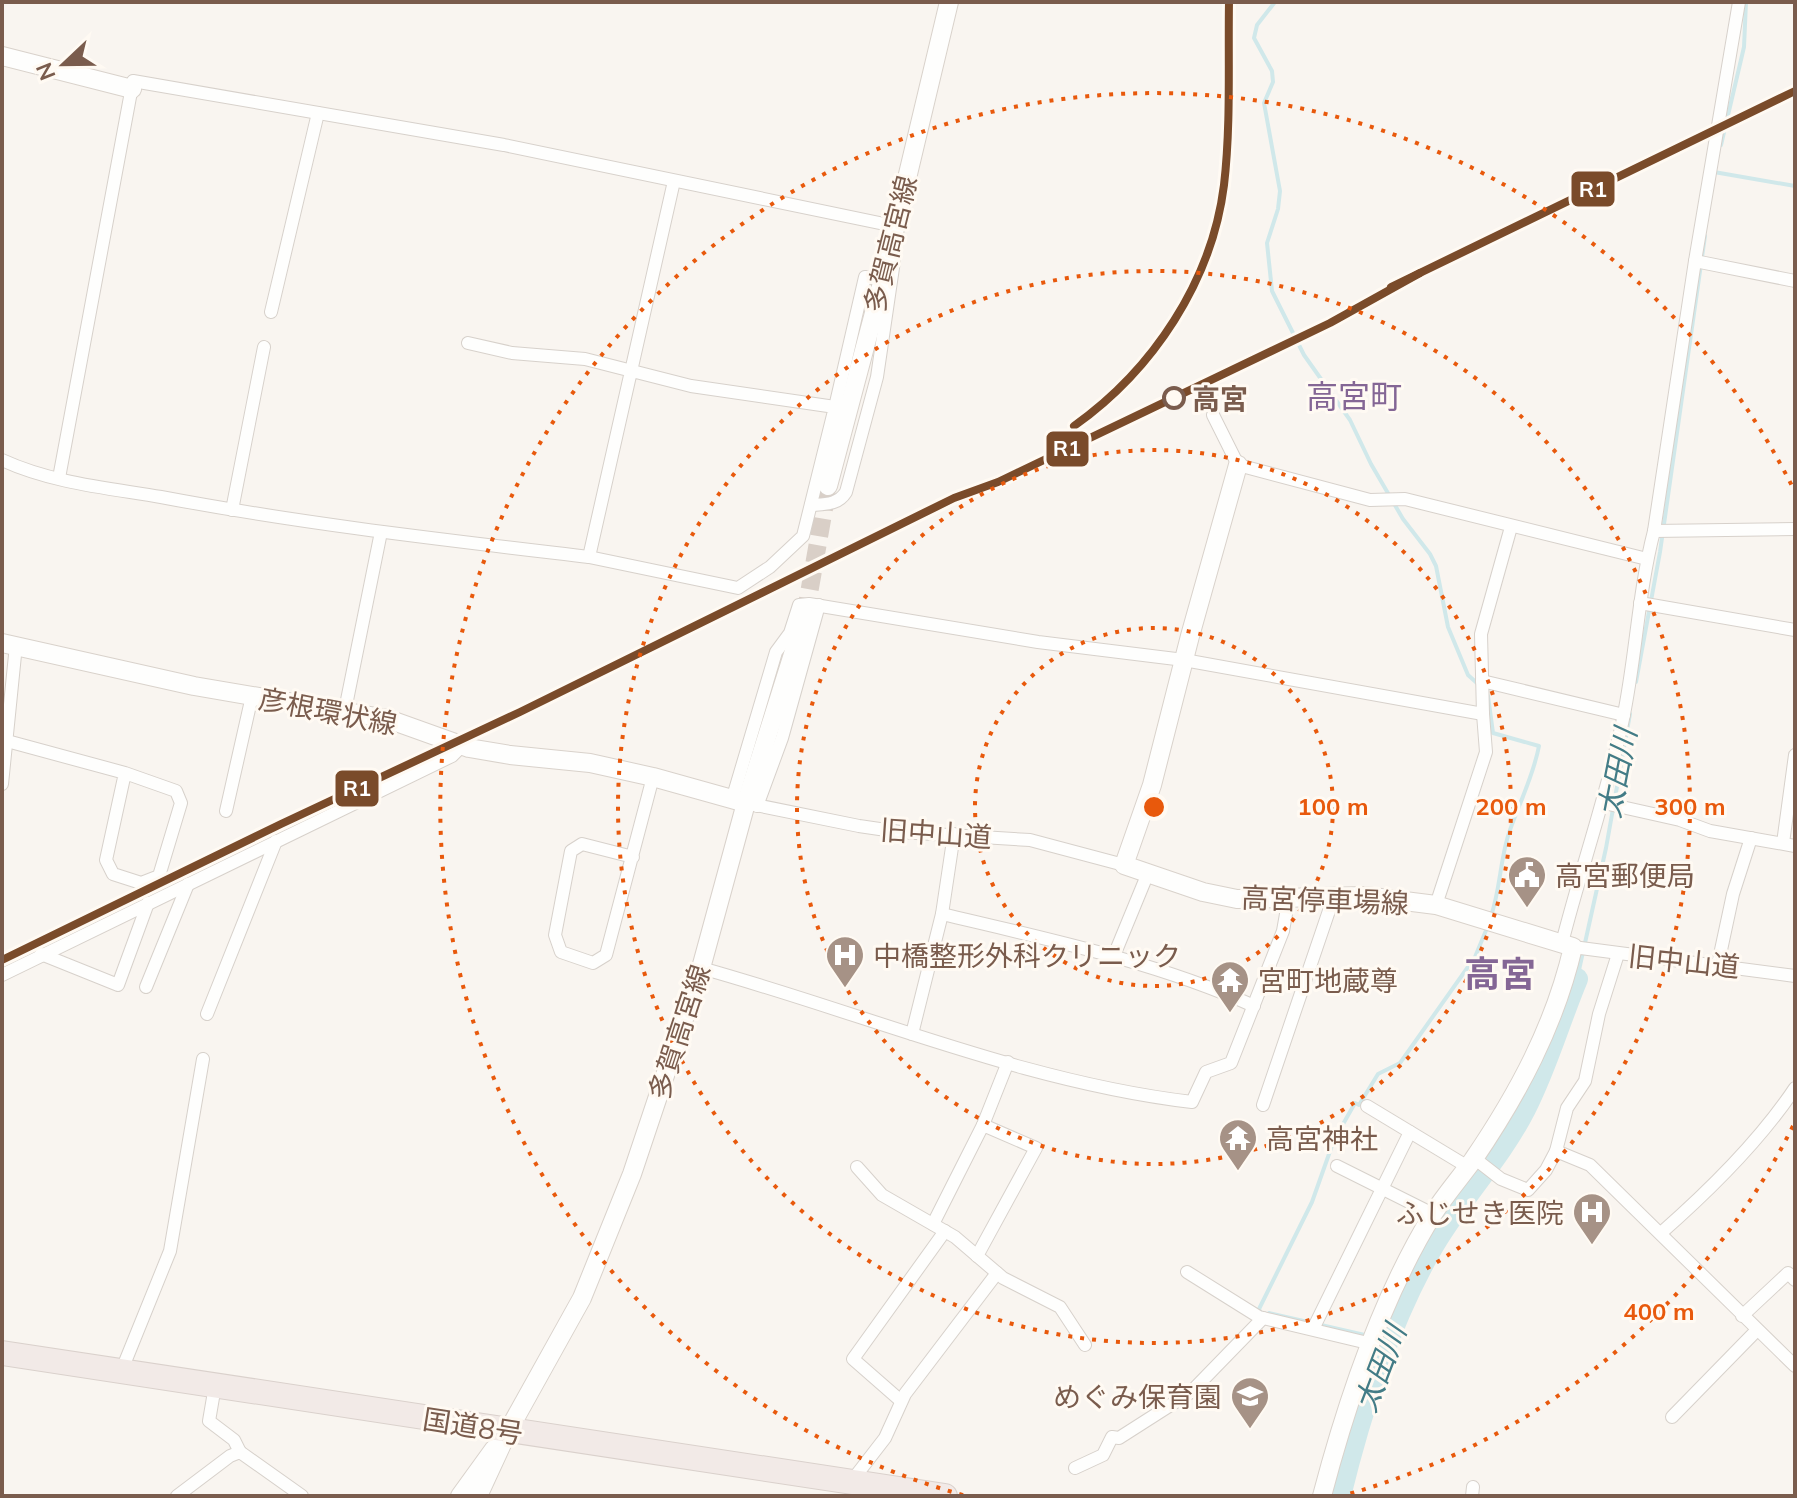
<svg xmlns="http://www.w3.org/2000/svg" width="1797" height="1498" font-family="Mulish,'Noto Sans JP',sans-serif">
  <rect width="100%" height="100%" fill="#f9f5f0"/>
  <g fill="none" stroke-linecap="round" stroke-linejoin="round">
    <g stroke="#d0e8ea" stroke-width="4">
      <polyline points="1275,2 1257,25 1254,38 1272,71 1273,82 1264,103 1280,191 1278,209 1267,243 1272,291 1304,355 1350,420 1371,464 1403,519 1430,554 1436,566 1448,627 1468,675 1478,684"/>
      <polyline points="1721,145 1744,47 1746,2"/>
      <polyline points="1714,172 1795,186"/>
      <polyline points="1636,682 1660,552 1705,236"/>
      <path d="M1488,696L1493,733L1539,746C1533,778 1518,805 1508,836C1500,862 1500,890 1491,916"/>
      <polyline points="1577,979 1606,848 1630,714"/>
      <polyline points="1260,1311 1258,1311 1312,1202 1334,1140 1355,1103 1359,1105 1378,1074 1400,1063 1475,957 1487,928"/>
      <polyline points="1269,1313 1369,1336"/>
      <polyline points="1377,1339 1388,1344"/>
    </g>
    <path stroke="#d0e8ea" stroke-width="22" d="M1340,1496C1360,1414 1388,1325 1430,1251C1458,1201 1499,1160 1525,1109C1546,1068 1559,1022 1577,979"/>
    <polyline stroke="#d9cfc7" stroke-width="18" stroke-dasharray="18 9" stroke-linecap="butt" points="805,616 828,486"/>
    <g stroke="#d7d1cb" stroke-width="14">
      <g id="street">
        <polyline points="1695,261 1795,281"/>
        <polyline points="271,312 318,113"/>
        <polyline points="468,343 512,353 585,359 691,386 835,407 803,536 770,567 738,588 589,557 674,181"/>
        <polyline points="835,407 865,277 883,279"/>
        <polyline points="1213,415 1238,465 1370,500 1405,499 1647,559"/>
        <path d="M2,460C52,483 108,488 161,497C303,524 446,540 589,557"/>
        <polyline points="59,478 133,81 504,145 894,226"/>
        <path d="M811,505C825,504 838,505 846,492L877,377L894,261"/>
        <polyline points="232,510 264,347"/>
        <polyline points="1654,531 1795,529"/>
        <polyline points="1640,603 1795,630"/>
        <polyline points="1482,681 1624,715"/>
        <polyline points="345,710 381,532"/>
        <polyline points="7,741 125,773 176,791 181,803 159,876 141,883 113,874 106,860 125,773"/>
        <polyline points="2,784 15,655 18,647"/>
        <polyline points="732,800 776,652 790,633 799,605 809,604 1038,642 1184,660 1483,714"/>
        <polyline points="746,803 859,826 900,832 1030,840 1124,865"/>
        <polyline points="1604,803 1680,820 1710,831 1795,846"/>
        <polyline points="757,806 782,738 819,605"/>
        <polyline points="226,811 252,696"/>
        <polyline points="1783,843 1795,755"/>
        <polyline points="633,857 582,844 571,851 555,935 561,952 593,963 606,955 653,777"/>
        <polyline points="1436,905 1486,752 1483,714 1481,634 1511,527"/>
        <path d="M942,914C1047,939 1156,962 1254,1006"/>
        <path d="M1562,943C1581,868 1607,795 1623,719C1636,657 1638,593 1654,531L1695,261L1739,2"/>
        <polyline points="1573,947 1795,976"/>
        <polyline points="41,954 118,985 148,903"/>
        <polyline points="1113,958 1148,873"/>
        <polyline points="1718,964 1733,894 1751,838"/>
        <path d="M701,968C864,1013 1023,1082 1192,1102L1206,1072L1231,1063L1283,931L1289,897"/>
        <polyline points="2,975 452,756 462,746"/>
        <polyline points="146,987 188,884"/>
        <polyline points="207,1014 276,841"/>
        <polyline points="912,1034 942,914 954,834"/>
        <polyline points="1263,1105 1334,896"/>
        <polyline points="1367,1106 1468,1167"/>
        <polyline points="983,1125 1008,1062"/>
        <polyline points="1556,1151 1590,1165 1795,1366"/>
        <polyline points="1474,1158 1501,1179 1528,1190 1546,1170 1556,1151 1567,1108 1585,1081 1599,1014 1618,954"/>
        <polyline points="1337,1166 1433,1214"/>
        <polyline points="857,1167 882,1195 955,1237 1003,1278 1060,1307 1085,1345"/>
        <polyline points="933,1224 983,1125 1036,1148 977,1256"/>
        <path d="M1661,1233C1710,1190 1759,1142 1795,1088"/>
        <polyline points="1187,1272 1259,1317 1372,1344"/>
        <polyline points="1742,1316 1788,1273 1795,1280"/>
        <polyline points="1313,1329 1410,1132"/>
        <polyline points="121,1372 170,1251 203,1059"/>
        <polyline points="215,1386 209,1421 234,1440 240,1452"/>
        <polyline points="901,1401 853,1359 945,1231"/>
        <polyline points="1672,1417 1757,1330"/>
        <polyline points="1075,1468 1103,1455 1112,1437 1119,1438 1191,1392 1263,1318"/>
        <polyline points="851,1482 885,1438 905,1394 997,1273"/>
        <polyline points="177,1496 230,1456 240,1452 302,1496"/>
        <polyline points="1472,1496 1473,1487"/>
      </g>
    </g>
    <g stroke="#d9d2cb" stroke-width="20">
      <g id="secondary">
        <polyline points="2,56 132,89"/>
        <path d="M1238,465L1190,636L1152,785L1124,865L1203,892L1237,899L1365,896L1436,905L1573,947C1555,1025 1518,1094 1473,1160C1460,1178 1445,1195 1433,1214C1381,1298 1347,1401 1322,1496"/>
        <polyline points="828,486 883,279 949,2"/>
        <polyline points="2,643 194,686 388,719 469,748 510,755 590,763 653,777 746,803"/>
        <polyline points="460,1496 494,1449"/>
        <polyline points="478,1496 508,1431 582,1298 632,1174 701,968 746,803 805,616"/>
      </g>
    </g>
    <g stroke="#dad1cc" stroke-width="26">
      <polyline id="highway" points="2,1353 945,1496"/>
    </g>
    <use href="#street" stroke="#fefefd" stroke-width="12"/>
    <use href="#secondary" stroke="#fefefd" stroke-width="18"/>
    <use href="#highway" stroke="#f2eae7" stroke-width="24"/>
    <g stroke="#fffaf3" stroke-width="14">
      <g id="rail-1">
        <polyline points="1391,287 1795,91"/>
        <path d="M1074,426C1153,370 1212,281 1224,185C1231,125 1228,62 1229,2"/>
        <polyline points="2,960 281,824 520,712 954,498 998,482 1330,323 1420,273"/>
      </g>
    </g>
    <use href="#rail-1" stroke="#7a4b2a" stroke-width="8"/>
  </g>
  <g fill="none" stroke="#e8590c" stroke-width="4" stroke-dasharray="4 8">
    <circle cx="1154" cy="807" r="179"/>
    <circle cx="1154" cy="807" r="357"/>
    <circle cx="1154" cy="807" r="536"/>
    <path d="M1793 1126A714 714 0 0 1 1345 1495M963 1495A714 714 0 1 1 1793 488"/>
  </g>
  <defs>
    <g id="civic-pin" transform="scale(2)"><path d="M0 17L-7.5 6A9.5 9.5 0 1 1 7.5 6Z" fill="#a69286" stroke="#fffaf3"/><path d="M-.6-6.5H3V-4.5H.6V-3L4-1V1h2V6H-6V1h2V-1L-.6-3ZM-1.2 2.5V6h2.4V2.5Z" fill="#fff"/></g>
    <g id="hospital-pin" transform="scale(2)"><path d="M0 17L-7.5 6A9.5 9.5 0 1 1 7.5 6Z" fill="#a69286" stroke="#fffaf3"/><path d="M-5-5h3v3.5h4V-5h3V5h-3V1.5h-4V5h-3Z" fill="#fff"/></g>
    <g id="temple-pin" transform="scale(2)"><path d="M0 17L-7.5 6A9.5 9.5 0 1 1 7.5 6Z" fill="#a69286" stroke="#fffaf3"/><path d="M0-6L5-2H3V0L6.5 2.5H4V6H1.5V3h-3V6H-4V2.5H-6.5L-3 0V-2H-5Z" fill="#fff"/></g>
    <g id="school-pin" transform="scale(2)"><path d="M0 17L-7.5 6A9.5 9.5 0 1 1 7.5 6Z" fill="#a69286" stroke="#fffaf3"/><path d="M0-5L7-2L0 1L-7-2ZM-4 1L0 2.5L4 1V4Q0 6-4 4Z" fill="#fff"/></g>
  </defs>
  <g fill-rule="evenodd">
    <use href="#civic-pin" x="1527" y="875"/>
    <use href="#hospital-pin" x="845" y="955"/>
    <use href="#temple-pin" x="1230" y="980"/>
    <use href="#temple-pin" x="1238" y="1138"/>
    <use href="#hospital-pin" x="1592" y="1212"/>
    <use href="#school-pin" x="1250" y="1396"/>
  </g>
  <circle fill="#fffaf3" stroke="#7a5c4d" stroke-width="4" cx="1174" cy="398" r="10"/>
  <g text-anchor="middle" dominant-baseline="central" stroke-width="6" stroke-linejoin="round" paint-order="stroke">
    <g font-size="28" fill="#7a5c4d" stroke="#fffaf3">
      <text transform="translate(890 244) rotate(-76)">多賀高宮線</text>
      <text transform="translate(328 711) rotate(11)">彦根環状線</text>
      <text transform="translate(936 833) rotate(4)">旧中山道</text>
      <text transform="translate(1325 900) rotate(2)">高宮停車場線</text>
      <text transform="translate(1684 961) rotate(6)">旧中山道</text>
      <text transform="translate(679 1032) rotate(-72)">多賀高宮線</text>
      <text transform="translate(473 1426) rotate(9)">国道8号</text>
    </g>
    <g font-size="28" font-weight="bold" fill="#7a5c4d" stroke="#fffaf3" text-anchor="start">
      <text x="1192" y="398">高宮</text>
    </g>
    <g font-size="28" fill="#7a5c4d" stroke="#fffaf3" text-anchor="start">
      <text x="1555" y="875">高宮郵便局</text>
      <text x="873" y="955">中橋整形外科クリニック</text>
      <text x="1258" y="980">宮町地蔵尊</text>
      <text x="1266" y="1138">高宮神社</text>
      <text x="1564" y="1212" text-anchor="end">ふじせき医院</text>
      <text x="1222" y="1396" text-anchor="end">めぐみ保育園</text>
    </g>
    <g font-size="30" font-style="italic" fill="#437c86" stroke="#fffaf3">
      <text transform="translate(1617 773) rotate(-79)">太田川</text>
      <text transform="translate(1380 1368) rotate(-69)">太田川</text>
    </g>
    <g font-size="32" fill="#846695" stroke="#fffaf3">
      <text x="1354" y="396">高宮町</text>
    </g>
    <g font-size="36" font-weight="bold" fill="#846695" stroke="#fffaf3">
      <text x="1500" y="973">高宮</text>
    </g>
  </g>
  <circle cx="1154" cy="807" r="12" fill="#e8590c" stroke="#fffaf3" stroke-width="4"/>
  <g font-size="24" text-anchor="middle" font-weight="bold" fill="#e8590c" stroke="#fffaf3" stroke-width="6" stroke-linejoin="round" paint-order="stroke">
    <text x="1333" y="815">100 m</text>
    <text x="1511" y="815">200 m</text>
    <text x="1690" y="815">300 m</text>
    <text x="1659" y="1320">400 m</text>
  </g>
  <g stroke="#fffaf3" stroke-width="3">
    <rect x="1570" y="170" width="46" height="38" rx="8" fill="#7a4b2a"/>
    <rect x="1045" y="430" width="45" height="38" rx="8" fill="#7a4b2a"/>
    <rect x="334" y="769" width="46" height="39" rx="8" fill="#7a4b2a"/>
  </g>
  <g font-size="22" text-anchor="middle" font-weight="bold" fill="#fff">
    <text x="1593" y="197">R1</text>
    <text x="1067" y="456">R1</text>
    <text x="357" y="796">R1</text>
  </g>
  <rect width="1797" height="1498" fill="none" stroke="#7a5c4d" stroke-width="8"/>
  <g transform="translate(64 64) rotate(248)" stroke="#fffaf3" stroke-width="6" paint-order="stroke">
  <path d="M0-6L14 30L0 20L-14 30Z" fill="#7a5c4d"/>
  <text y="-12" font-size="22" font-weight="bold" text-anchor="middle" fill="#7a5c4d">N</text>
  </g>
</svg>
